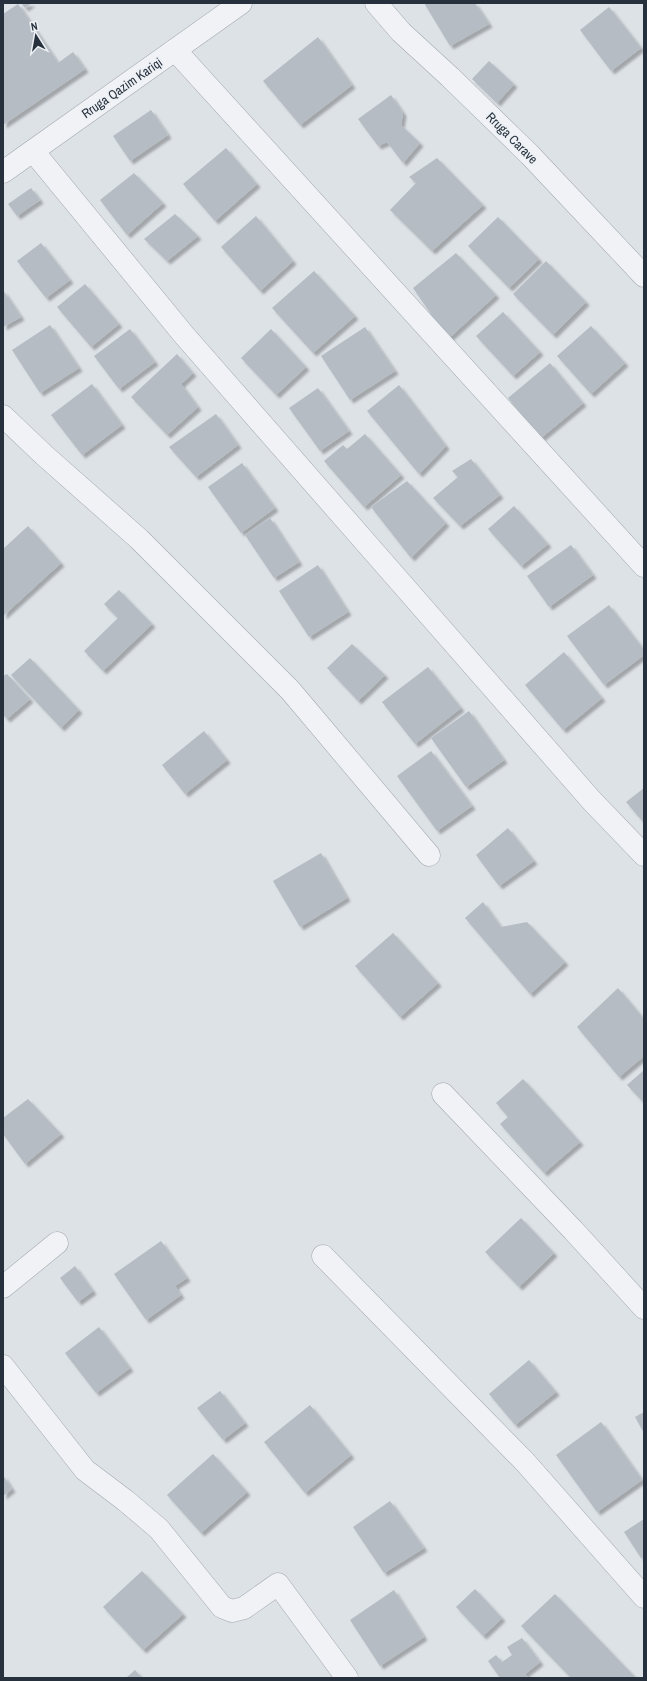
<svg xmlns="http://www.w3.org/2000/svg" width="647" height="1681" font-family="'Archivo Narrow',sans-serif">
  <defs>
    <filter id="shadow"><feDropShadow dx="3.5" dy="3.5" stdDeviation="1" flood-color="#0004"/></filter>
  </defs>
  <rect width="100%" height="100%" fill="#dde2e7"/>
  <g fill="#b5bcc3" filter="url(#shadow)">
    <polygon points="21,3 32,3 25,8"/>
    <polygon points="424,3 475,3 489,24 450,46"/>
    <polygon points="18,4 58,63 73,52 85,69 3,125 3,14"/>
    <polygon points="609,7 641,48 611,71 580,30"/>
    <polygon points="318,37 352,85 300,125 263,81"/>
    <polygon points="489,61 514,84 497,103 472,79"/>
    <polygon points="391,95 403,113 401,125 420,143 403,163 387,142 378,146 358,119"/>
    <polygon points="151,110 168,135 130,161 113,136"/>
    <polygon points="226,148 257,184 215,221 183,184"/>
    <polygon points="437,158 483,205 432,251 390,210 416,183 409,177"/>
    <polygon points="134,173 163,203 127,235 100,200"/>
    <polygon points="31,188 40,200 17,216 8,204"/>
    <polygon points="175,214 198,236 167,261 144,239"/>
    <polygon points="256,216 293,261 260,291 221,247"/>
    <polygon points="498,217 539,259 509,288 468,246"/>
    <polygon points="41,243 70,280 46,298 17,261"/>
    <polygon points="456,253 496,295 448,339 413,288"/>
    <polygon points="546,261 586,302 553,335 513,294"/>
    <polygon points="314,271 355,316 313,353 272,308"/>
    <polygon points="85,284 119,324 91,347 57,307"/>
    <polygon points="3,290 21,317 3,327"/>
    <polygon points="503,312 540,352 513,376 476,336"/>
    <polygon points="50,325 79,368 40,393 12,350"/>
    <polygon points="591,326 625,363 591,394 557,356"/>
    <polygon points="365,327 395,371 350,400 321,356"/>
    <polygon points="130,329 155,362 119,389 94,356"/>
    <polygon points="271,329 306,367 276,395 241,358"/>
    <polygon points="177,354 193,373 181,384 198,407 167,435 131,397"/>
    <polygon points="550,363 583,403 541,438 508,398"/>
    <polygon points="92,384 122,425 82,455 51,415"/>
    <polygon points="399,385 446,446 419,474 367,411"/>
    <polygon points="318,388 349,431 320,451 289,408"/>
    <polygon points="216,414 238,445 196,477 169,447"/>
    <polygon points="365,434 401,475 364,507 324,461 343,445 347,449"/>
    <polygon points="471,459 500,495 460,526 433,498 458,477 452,471"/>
    <polygon points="242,463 275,508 241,533 208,487"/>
    <polygon points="407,481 446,523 411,558 371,507"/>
    <polygon points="514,506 548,544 521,566 488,529"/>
    <polygon points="270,518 299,562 274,578 245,535"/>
    <polygon points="28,526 61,563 3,616 3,549"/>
    <polygon points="571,545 593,575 549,607 527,576"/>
    <polygon points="318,565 348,612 309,637 279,591"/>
    <polygon points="119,590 152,624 103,671 84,651 118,618 104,604"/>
    <polygon points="609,605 644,650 644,655 604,685 567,636"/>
    <polygon points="352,644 385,675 358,701 327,668"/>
    <polygon points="564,652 602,698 563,730 525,685"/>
    <polygon points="30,658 79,710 61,728 11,675"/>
    <polygon points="428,667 461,708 415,744 382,702"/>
    <polygon points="7,674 30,699 7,719 3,715 3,676"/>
    <polygon points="469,711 504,760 466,787 431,738"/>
    <polygon points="204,731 227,760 185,794 162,765"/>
    <polygon points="431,751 472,806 437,831 397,776"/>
    <polygon points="644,788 644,823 626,802"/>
    <polygon points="508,828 534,861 499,886 476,855"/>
    <polygon points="321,853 347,898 300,927 273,881"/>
    <polygon points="483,902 501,927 527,922 565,962 530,994 465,918"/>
    <polygon points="393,933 438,983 400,1017 355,966"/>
    <polygon points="618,988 644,1019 644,1056 619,1077 577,1027"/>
    <polygon points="644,1070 644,1103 627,1085"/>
    <polygon points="523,1079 580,1142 544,1173 500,1124 508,1117 496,1103"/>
    <polygon points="28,1099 61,1134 25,1164 3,1134 3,1118"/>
    <polygon points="521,1218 554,1253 519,1287 485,1252"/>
    <polygon points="161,1241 187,1278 175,1286 181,1295 146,1320 114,1274"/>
    <polygon points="75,1266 93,1291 78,1302 60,1278"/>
    <polygon points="99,1327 130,1368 96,1393 65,1353"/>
    <polygon points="529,1360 556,1392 515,1425 489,1394"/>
    <polygon points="220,1391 245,1423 223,1440 197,1408"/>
    <polygon points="310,1405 351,1455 305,1493 264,1442"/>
    <polygon points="644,1412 644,1433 635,1417"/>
    <polygon points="601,1422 642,1480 597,1512 556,1455"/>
    <polygon points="213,1454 247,1492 201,1533 167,1495"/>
    <polygon points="3,1475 12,1489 3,1496"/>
    <polygon points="390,1501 424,1548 384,1573 353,1527"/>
    <polygon points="644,1519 644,1557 641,1558 624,1532"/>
    <polygon points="142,1571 183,1614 143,1650 103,1607"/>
    <polygon points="475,1589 502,1618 483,1636 456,1607"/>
    <polygon points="394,1590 424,1637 380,1666 350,1620"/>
    <polygon points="555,1594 636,1678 571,1678 521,1626"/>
    <polygon points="522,1638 540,1662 525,1674 529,1678 500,1678 488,1661 496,1655 502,1662 512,1655 507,1647"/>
    <polygon points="135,1670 142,1678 126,1678"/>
  </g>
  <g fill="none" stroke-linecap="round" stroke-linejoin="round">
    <g stroke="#a3a9b1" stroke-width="23">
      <g id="minor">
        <polyline points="376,3 401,32 450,77 530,155 644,276"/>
        <polyline points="175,50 644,566"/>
        <polyline points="33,151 184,335 367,544 592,801 644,855"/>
        <polyline points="3,172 241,3"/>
        <polyline points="3,416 44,455 139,539 290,690 429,855"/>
        <polyline points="443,1094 573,1230 644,1308"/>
        <polyline points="323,1256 525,1462 644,1597"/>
        <polyline points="3,1287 57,1243"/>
        <polyline points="3,1366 85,1470 126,1501 159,1529 222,1607 232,1611 244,1608 278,1584 347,1678"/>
      </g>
    </g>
    <use href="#minor" stroke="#f0f2f5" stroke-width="22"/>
  </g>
  <g text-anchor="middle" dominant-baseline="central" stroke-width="3.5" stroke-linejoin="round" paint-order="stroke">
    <g font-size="13" fill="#27313d" stroke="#edf1f5">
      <text transform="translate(122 88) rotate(-35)">Rruga Qazim Kariqi</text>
      <text transform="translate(512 138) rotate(45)">Rruga Carave</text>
    </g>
  </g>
  <rect width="647" height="1681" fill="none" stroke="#27313d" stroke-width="8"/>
  <g transform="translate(36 36) rotate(349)" stroke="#edf1f5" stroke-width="3" paint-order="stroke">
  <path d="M0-3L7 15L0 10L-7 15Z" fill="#27313d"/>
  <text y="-6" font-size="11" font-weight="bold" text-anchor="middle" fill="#27313d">N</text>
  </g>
</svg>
